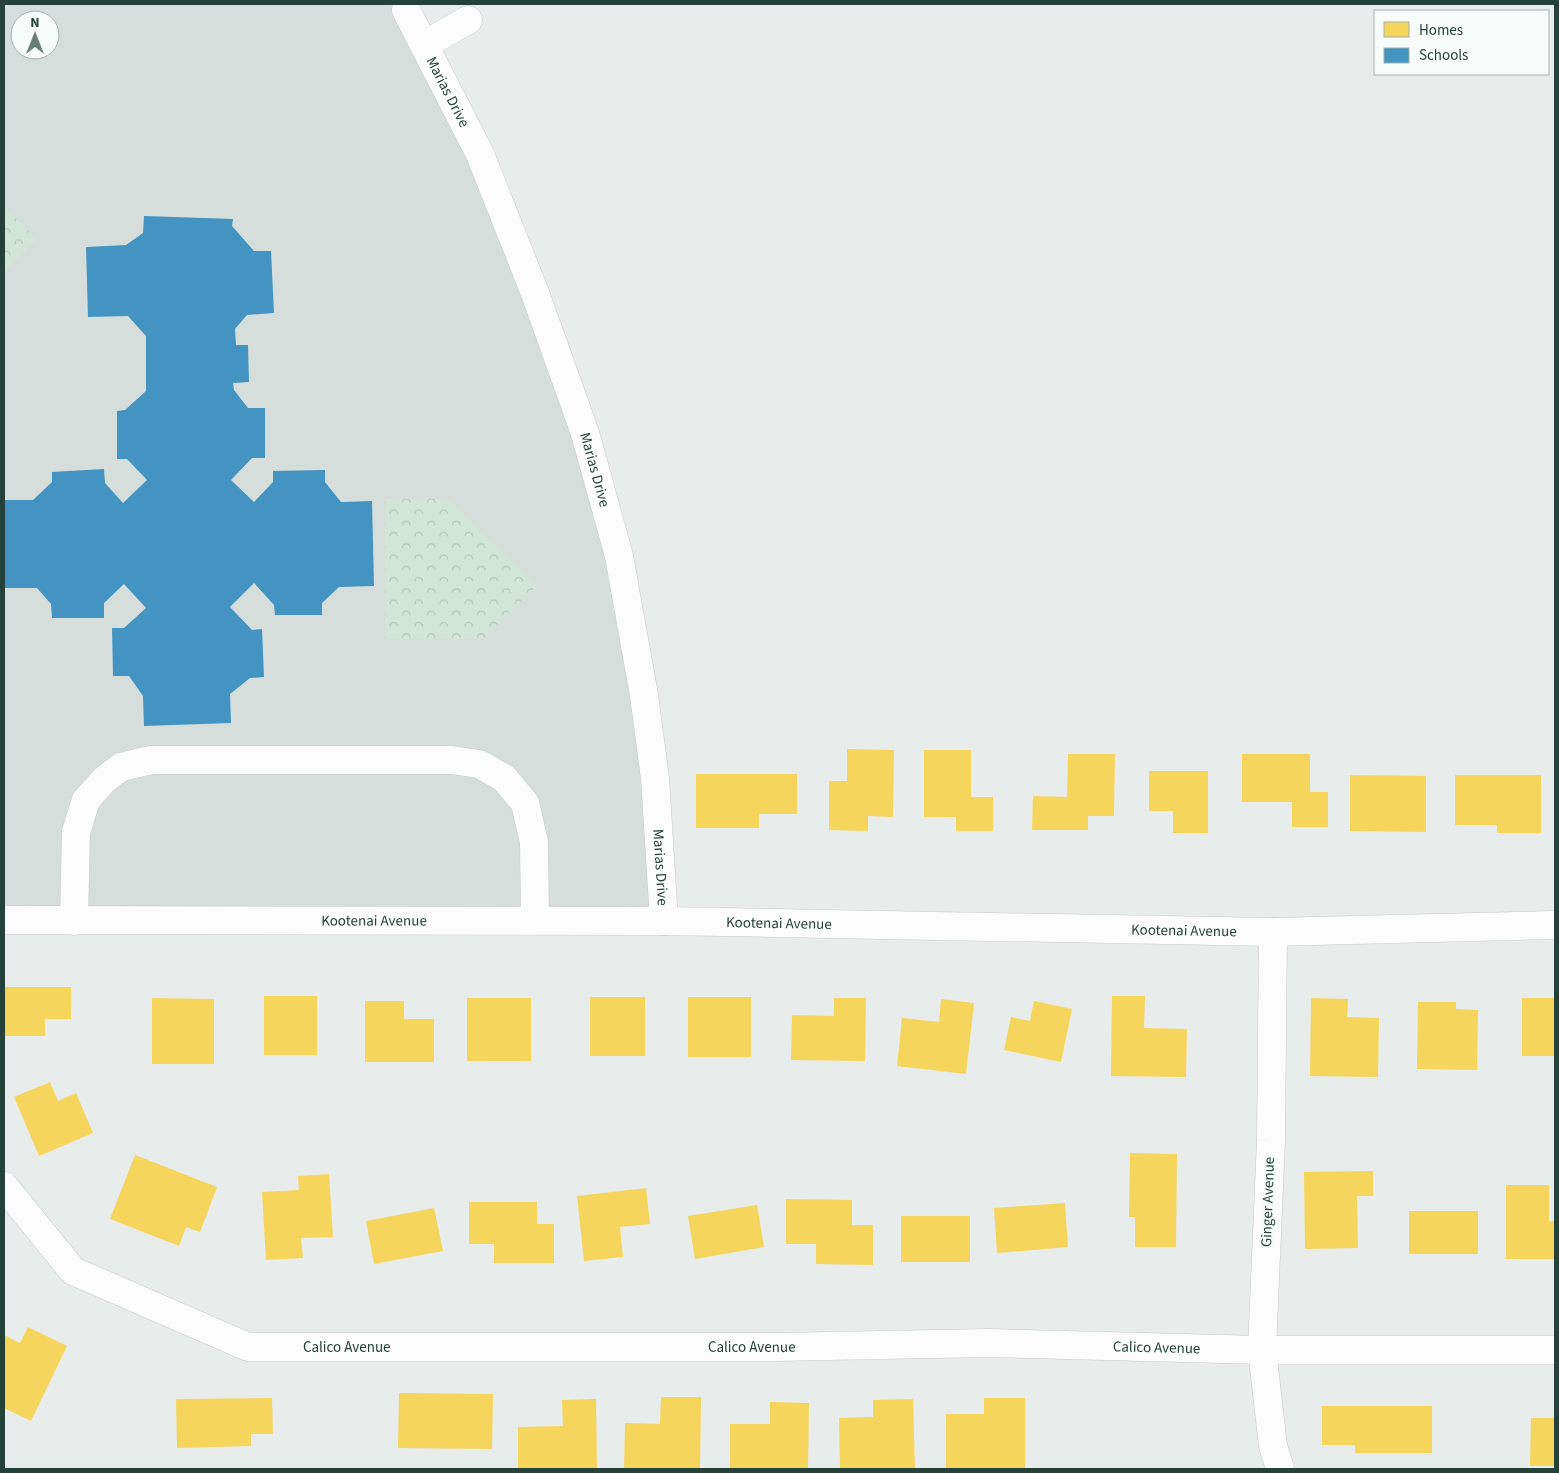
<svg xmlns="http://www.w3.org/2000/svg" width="1559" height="1473" viewBox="0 0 1559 1473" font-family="'Source Sans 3',sans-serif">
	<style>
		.built { fill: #d6dedb; fill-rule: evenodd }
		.park { fill: url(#park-crowns) }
		.homes { fill: #f6d55c }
		.schools { fill: #4393c3 }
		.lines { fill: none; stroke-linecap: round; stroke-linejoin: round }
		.minor-casing { stroke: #c5cac8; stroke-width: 29 }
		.minor { stroke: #fcfcfc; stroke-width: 28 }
		.labels { text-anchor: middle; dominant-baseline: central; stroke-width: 5; stroke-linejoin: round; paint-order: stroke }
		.street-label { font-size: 15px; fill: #24423a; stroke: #f7fbf9 }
	</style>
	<defs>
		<pattern id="park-crowns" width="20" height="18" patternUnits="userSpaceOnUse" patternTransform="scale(1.25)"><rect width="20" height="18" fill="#d1e6d8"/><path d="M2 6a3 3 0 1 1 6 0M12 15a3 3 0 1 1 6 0" fill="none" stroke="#b3c6ba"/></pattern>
	</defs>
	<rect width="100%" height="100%" fill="#e8edeb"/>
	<!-- built -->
	<path class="built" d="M4,4H402L480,154L619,557L664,921L4,920ZM20,20H50V50H20Z"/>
	<!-- park -->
	<path class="park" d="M4,206L37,239L4,273Z
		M385,499H448L537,586L484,638L385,639Z"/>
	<!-- homes -->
	<path class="homes" d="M847,749L894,750L893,817L868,816V831L829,830V781H847Z
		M924,750H971V797H993V831H956V817H924Z
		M1068,754H1115L1114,816H1088V830H1032L1033,796L1067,797Z
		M1242,754H1310V792H1328V827H1292V802H1242Z
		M1149,771H1208V833H1173V811H1149Z
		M696,774H797V814H759V828H696Z
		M1350,775L1426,776V832L1350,831Z
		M1455,775H1541V833H1497V825H1455Z
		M4,987H71V1019H45V1036H4Z
		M264,996H317V1055H264Z
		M1112,996H1145L1144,1028L1187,1029L1186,1077L1111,1076Z
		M590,997H645V1056H590Z
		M688,997H751V1057H688Z
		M152,998L214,999V1064H152Z
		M467,998H531V1061H467Z
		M834,998H866L865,1061L791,1060L792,1015L834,1016Z
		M1311,998L1348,999L1347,1017L1379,1018L1378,1077L1310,1076Z
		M1522,998H1555V1056H1522Z
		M941,999L974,1003L966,1074L897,1066L902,1018L939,1022Z
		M365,1001H404V1019H434V1062H365Z
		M1034,1001L1072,1009L1061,1062L1004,1050L1011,1017L1030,1021Z
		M1418,1002H1456V1009L1478,1010L1477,1070L1417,1069Z
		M50,1082L58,1101L76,1093L93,1133L39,1156L14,1097Z
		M1130,1153L1177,1154L1176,1247H1135V1217H1129Z
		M135,1155L217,1187L200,1232L186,1227L179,1246L110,1219Z
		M1373,1171V1196H1357L1358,1248L1305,1249L1304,1172Z
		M329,1174L333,1237L301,1238L303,1258L266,1260L262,1192L299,1190L298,1176Z
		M1506,1185H1549V1221H1555V1259H1506Z
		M646,1188L650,1224L620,1227L623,1257L584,1261L577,1196Z
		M786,1199L852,1200V1225H873V1265L816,1264V1244H786Z
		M469,1202H537V1224H554V1263H494V1244H469Z
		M1065,1203L1068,1247L997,1253L994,1208Z
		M757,1205L764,1247L695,1259L688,1216Z
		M434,1208L443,1251L374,1264L366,1221Z
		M1409,1211H1478V1254H1409Z
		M901,1216H970V1262H901Z
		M28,1327L67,1346L31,1421L4,1408V1335L20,1343Z
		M399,1393L493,1394L492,1449L398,1448Z
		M661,1397H701L700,1469H624L625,1423L660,1424Z
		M272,1398L273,1434H251V1446L177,1448L176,1399Z
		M984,1398H1025V1468H946V1414H984Z
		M596,1399L597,1469H518V1427L563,1426L562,1400Z
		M913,1399L915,1469H840L839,1418L873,1417V1400Z
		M770,1402L809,1403L808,1469H730V1424H770Z
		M1322,1406H1432V1453H1355V1445H1322Z
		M1531,1418H1555V1466H1530Z"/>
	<!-- schools -->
	<path class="schools" d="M144,216L233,219L232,226L254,251H271L274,313L247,315L235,329L236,345H248L249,382L233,383L234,390L248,408H265V458H252L231,480L254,502L273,482V471L325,470V482L341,502L372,501L374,586L339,587L322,603V615H275L274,605L254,583L230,607L252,630L262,629L264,677L250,678L230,694L231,723L144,726L143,696L129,676H113L112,628H124L146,608L124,584L104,603V618H52L51,604L37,588H4V500H33L52,482V472L104,469L105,483L123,503L147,480L127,459H117V411L125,410L146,391V336L128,316L88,317L86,247L126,245L143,233Z"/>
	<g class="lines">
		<defs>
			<g id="minor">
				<path id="s1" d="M406,10L480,154L535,293L585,433L619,556L644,695L655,778L664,921"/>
				<path d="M424,45L468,20"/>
				<path id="s2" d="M4,920L664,921L1273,932L1555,925"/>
				<path d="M74,921L76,832L86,800L104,780L121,767L151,760H451L479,764L504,778L525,803L534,842L535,920"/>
				<path d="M1273,932L1271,1140L1262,1350L1273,1446L1280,1469"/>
				<path id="s3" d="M4,1186L73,1271L248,1347H775L988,1343L1262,1350H1555"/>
			</g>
		</defs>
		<!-- minor casing -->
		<use href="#minor" class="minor-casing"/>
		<!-- minor -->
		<use href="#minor" class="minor"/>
	</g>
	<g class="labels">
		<!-- street labels -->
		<g class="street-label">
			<text stroke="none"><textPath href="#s1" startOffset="92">Marias Drive</textPath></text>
			<text stroke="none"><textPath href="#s1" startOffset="498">Marias Drive</textPath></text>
			<text stroke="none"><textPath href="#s1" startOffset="902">Marias Drive</textPath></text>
			<text stroke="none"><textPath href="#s2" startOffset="370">Kootenai Avenue</textPath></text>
			<text stroke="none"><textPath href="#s2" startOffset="775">Kootenai Avenue</textPath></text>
			<text stroke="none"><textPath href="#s2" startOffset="1180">Kootenai Avenue</textPath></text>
			<text transform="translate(1268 1202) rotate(-88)">Ginger Avenue</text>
			<text stroke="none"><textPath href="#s3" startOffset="399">Calico Avenue</textPath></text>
			<text stroke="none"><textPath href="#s3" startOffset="804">Calico Avenue</textPath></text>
			<text stroke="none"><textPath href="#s3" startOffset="1209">Calico Avenue</textPath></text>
		</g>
	</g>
	<!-- border -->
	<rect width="1559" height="1473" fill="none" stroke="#24423a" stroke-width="10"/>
	<!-- legend -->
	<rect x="1374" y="10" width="175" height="65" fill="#f7fbf9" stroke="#a3b1ad"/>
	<rect x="1384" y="22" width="25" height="15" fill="#f6d55c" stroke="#a3b1ad"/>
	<text x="1419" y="35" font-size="15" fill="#24423a">Homes</text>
	<rect x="1384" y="48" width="25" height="15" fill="#4393c3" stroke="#a3b1ad"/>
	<text x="1419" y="60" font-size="15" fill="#24423a">Schools</text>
	<!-- north arrow -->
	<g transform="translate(35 35)"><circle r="24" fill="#f7fbf9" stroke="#a3b1ad"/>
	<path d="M0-4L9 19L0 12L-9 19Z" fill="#697e78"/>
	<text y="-8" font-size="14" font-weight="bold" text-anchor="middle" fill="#24423a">N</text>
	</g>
</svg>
